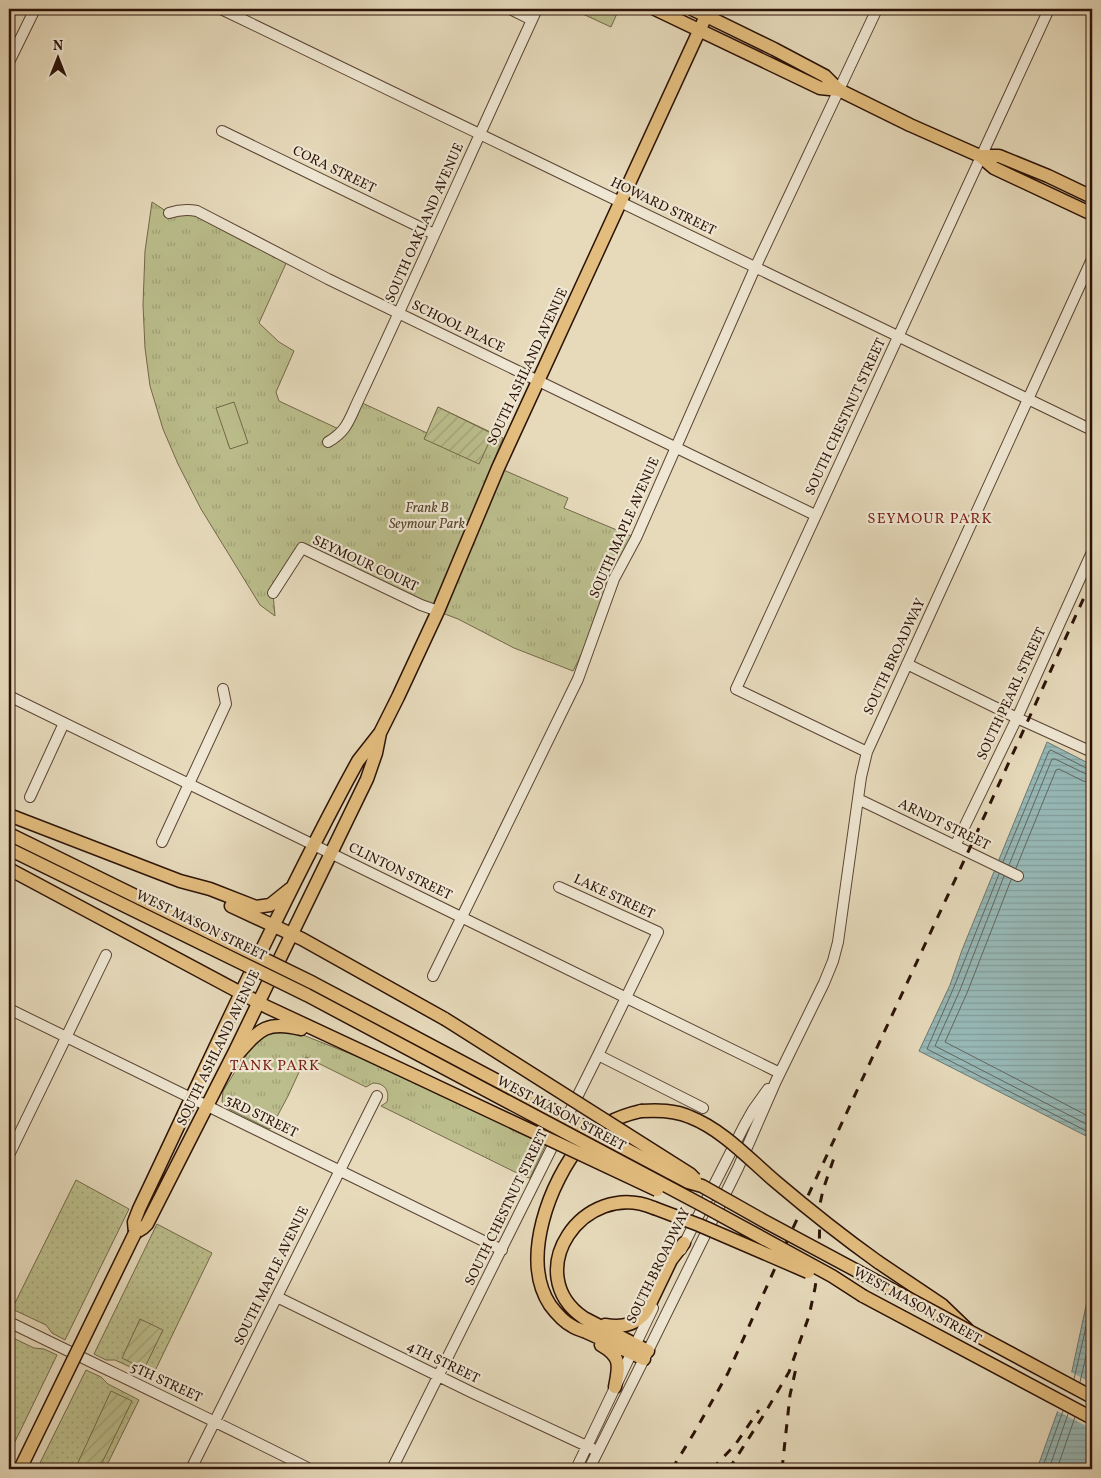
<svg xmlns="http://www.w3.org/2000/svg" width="1101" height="1478" viewBox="0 0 1101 1478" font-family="Vollkorn,serif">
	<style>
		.grass { fill: url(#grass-dots); stroke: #74684a }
		.park { fill: url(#park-tufts); stroke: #74684a }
		.garden { fill: url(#garden-furrows); stroke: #74684a }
		.pitch { fill: #bbbe8c; stroke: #74684a }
		.water { fill: url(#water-rules); stroke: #6c7771 }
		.pier { fill: #e6dabb }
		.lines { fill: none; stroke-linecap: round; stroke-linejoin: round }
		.shore { stroke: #62665f; stroke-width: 1 }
		.minor-casing { stroke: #5a4534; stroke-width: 12 }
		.major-casing { stroke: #2c1307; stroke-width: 15 }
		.minor { stroke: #efe7d3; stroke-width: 10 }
		.major { stroke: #e3bd7e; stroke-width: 12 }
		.rail { stroke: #2c1307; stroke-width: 3; stroke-dasharray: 9 9; stroke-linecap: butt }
		.major-bridge-casing { stroke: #2c1307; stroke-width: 15; stroke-linecap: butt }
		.major-bridge { stroke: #e3bd7e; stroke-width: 12 }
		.labels { text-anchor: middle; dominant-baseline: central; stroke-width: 4.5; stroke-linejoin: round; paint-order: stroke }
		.street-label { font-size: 14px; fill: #2c1307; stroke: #efe7d3 }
		.park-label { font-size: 14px; font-style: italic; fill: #57462f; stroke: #efe7d3 }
		.neighbourhood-label { font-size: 15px; letter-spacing: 1px; fill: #7a1f14; stroke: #efe7d3 }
	</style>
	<defs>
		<pattern id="grass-dots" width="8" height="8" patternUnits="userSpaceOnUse" patternTransform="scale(1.25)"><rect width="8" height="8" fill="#bbbe8c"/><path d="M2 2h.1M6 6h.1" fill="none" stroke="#a1a277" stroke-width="1.8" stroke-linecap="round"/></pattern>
		<pattern id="park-tufts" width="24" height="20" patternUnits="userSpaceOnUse" patternTransform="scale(1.25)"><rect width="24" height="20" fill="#bbbe8c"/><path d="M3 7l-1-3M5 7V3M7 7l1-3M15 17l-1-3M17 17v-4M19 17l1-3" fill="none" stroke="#a1a277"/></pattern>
		<pattern id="garden-furrows" width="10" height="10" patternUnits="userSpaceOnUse" patternTransform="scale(1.25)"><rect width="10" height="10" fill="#bbbe8c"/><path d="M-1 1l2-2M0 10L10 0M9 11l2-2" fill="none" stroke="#a1a277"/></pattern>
		<pattern id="water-rules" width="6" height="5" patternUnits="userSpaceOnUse" patternTransform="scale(1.25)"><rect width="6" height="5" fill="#97b9b7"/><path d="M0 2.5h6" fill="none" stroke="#829e9c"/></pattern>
	</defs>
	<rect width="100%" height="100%" fill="#e6dabb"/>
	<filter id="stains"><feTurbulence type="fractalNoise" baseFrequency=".004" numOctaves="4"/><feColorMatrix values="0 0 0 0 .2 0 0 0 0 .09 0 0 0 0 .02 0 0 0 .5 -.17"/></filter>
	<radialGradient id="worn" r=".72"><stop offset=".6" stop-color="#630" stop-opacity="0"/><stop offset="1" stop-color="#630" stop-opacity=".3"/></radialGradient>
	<!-- grass -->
	<path class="grass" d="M76,1180L129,1209L65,1340L52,1333L46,1325L12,1309Z
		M157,1224L212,1253L152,1377L115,1360H106L94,1354Z
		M9,1336L34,1348L44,1349L57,1355L9,1454Z
		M86,1370L101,1377L108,1384L139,1400L105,1469H37Z"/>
	<!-- park -->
	<path class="park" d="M572,9H619L611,27Z
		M152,202L169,213L189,209L288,259L259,323L279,342L294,351L276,392L279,401L343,431L358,401L427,433L438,407L503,438L492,465L568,498L564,508L636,538L597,624L573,671L514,648L458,619L429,608L302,548L273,593L275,616L260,605L201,509L178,464L163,429L150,386L145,348L143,305L145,251Z
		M275,1031L291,1032L303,1035L371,1062L419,1085L546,1144L530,1178L525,1177L381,1106L387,1102C390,1091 385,1083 373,1083L366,1087L306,1057L288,1096L271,1128L269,1129L229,1109L222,1102L223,1091L247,1052L260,1038Z"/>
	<!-- garden -->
	<path class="garden" d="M438,407L493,434L479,464L424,439Z
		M140,1319L163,1330L144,1369L122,1358Z
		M111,1391L132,1401L99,1469H75Z"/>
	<!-- pitch -->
	<path class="pitch" d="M234,402L248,443L230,449L216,408Z"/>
	<!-- water -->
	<path class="water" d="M1047,742L1092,765V1139L919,1051L950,985L962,950Z
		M1092,1278V1469H1037L1072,1371Z"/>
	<!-- pier -->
	<path class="pier" d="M1069,1371L1092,1383V1429L1055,1410Z"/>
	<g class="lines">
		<!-- shore -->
		<path class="shore" d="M1003,862L1049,751L1051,750L1088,769H1092
			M1009,865L1052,759H1055L1086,774L1092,775
			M1016,868L1056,770L1059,769L1083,781L1092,783
			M999,874L954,987L927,1049L1092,1134
			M1004,876L960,990L935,1046L1092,1127
			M1011,880L967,993L945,1042L1092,1118
			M1074,1379L1092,1301
			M1080,1382L1092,1330
			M1042,1469L1063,1411
			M1049,1469L1068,1414
			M1057,1469L1075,1417"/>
		<defs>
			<path id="minor" d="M221,9L1092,430
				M510,9L532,20
				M9,62L35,9
				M222,131L434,234
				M169,213C178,210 187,209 197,211L328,279L815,515
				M328,442C347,431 349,420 358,401C419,271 477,139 537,9
				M273,593L302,548L421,605L438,611
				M907,664L1017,718L1092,752
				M9,696L780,1073
				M867,752L736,689L1049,9
				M30,797L64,723
				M858,799L1018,876
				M162,842L226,704L223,689
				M955,846L1017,718L1092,552
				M433,976L578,679L614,579L636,538L755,268L877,9
				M9,1009L502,1250
				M598,1055L703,1108
				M9,1155L106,955
				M681,1250L744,1126L753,1110L768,1089
				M277,1297L471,1392L593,1449
				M9,1322C109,1371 211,1419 310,1469
				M191,1469L377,1096
				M392,1469L598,1055L658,932L559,887
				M576,1469L653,1308
				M589,1469L644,1359L738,1168L776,1081L824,983L833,961L838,942L861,777L867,752L1092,259"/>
			<path id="major" d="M655,9L820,88L839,90
				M692,9L774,49L825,76L839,90L910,125L980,156L994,168L1092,214
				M980,156H999L1048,176L1092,197
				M380,733L376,753L367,779L235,1051L147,1224L143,1228L135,1233L134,1222L139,1209C207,1066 272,922 346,783L358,761L380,733L398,697L438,611L498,468L706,16
				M9,815L180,881L210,889L256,907L270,905L290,889
				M9,834L209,932
				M9,849L203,944
				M9,869L267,1007L417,1077
				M231,906L302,939L445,1019
				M237,1055C259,1030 266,1020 301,1029
				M641,1111C619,1116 598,1125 582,1143C550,1181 520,1259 550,1305C556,1313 564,1322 572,1326C576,1329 582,1330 586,1332C606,1341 625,1350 644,1359
				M878,1262L942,1305L969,1331L1092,1397
				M863,1296L1092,1418
				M605,1325C623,1328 637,1325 647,1310L671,1260L684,1243
				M601,1345C622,1357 619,1366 615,1387
				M648,1351L584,1318C519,1274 583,1178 654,1208"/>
		</defs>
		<!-- minor casing -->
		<use href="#minor" class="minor-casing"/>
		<!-- major casing -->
		<use href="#major" class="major-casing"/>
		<!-- minor -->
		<use href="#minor" class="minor"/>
		<!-- major -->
		<use href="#major" class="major"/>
		<!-- rail -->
		<path class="rail" d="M672,1469L694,1433L728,1373L793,1228L968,852L1092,580
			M712,1469L735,1445L759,1410
			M729,1469L765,1413L789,1372L809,1316L815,1288L819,1261L820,1204L823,1190L836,1152
			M782,1469L790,1395L796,1368"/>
		<defs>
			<path id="major-bridge" d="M209,932L313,983L688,1182L702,1186L764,1221L969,1331
				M203,944L307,995L702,1205L832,1276L863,1296
				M445,1019L690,1174L695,1179
				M417,1077L657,1190
				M641,1111C658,1110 675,1110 690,1117C723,1130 749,1159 776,1182C809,1210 843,1237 878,1262
				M654,1208L699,1225L808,1272
				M20,1469L135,1233"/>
		</defs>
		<!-- major-bridge casing -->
		<use href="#major-bridge" class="major-bridge-casing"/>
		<!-- major-bridge -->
		<use href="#major-bridge" class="major-bridge"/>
	</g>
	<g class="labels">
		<!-- street labels -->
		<g class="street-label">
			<text transform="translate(334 170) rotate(26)">CORA STREET</text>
			<text transform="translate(663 207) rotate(26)">HOWARD STREET</text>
			<text transform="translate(425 223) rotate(-66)">SOUTH OAKLAND AVENUE</text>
			<text transform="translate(458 327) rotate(26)">SCHOOL PLACE</text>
			<text transform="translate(528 367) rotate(-65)">SOUTH ASHLAND AVENUE</text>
			<text transform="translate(846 417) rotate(-65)">SOUTH CHESTNUT STREET</text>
			<text transform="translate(625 528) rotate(-66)">SOUTH MAPLE AVENUE</text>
			<text transform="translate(365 564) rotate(25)">SEYMOUR COURT</text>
			<text transform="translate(895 657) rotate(-65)">SOUTH BROADWAY</text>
			<text transform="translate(1012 694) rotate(-65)">SOUTH PEARL STREET</text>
			<text transform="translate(944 825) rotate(26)">ARNDT STREET</text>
			<text transform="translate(400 872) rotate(26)">CLINTON STREET</text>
			<text transform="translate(614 897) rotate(25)">LAKE STREET</text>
			<text transform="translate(201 926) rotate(26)">WEST MASON STREET</text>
			<text transform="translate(219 1048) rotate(-64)">SOUTH ASHLAND AVENUE</text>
			<text transform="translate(561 1114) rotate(28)">WEST MASON STREET</text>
			<text transform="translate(261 1117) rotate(26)">3RD STREET</text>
			<text transform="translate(507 1208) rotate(-64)">SOUTH CHESTNUT STREET</text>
			<text transform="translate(659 1266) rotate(-64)">SOUTH BROADWAY</text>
			<text transform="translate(272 1276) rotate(-64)">SOUTH MAPLE AVENUE</text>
			<text transform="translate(917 1306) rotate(29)">WEST MASON STREET</text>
			<text transform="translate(443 1363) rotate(26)">4TH STREET</text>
			<text transform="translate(166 1383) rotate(25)">5TH STREET</text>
		</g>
		<!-- park labels -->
		<g class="park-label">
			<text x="427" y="508">Frank B<tspan x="427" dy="16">Seymour Park</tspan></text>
		</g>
		<!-- neighbourhood labels -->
		<g class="neighbourhood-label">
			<text x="930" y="519">SEYMOUR PARK</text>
			<text x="275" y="1066">TANK PARK</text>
		</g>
	</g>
	<!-- margin -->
	<rect width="1101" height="1478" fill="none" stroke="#e6dabb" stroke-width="30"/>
	<rect x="10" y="10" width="1081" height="1458" fill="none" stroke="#2c1307" stroke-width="2.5"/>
	<rect x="15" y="15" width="1071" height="1448" fill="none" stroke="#2c1307"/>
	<!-- north arrow -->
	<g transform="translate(58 58)" stroke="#efe7d3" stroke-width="4" paint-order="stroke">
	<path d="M0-4L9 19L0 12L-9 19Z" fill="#2c1307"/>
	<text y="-8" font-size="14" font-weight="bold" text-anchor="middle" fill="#2c1307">N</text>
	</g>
	<rect width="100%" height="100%" filter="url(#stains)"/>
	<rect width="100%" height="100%" fill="url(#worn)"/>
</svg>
